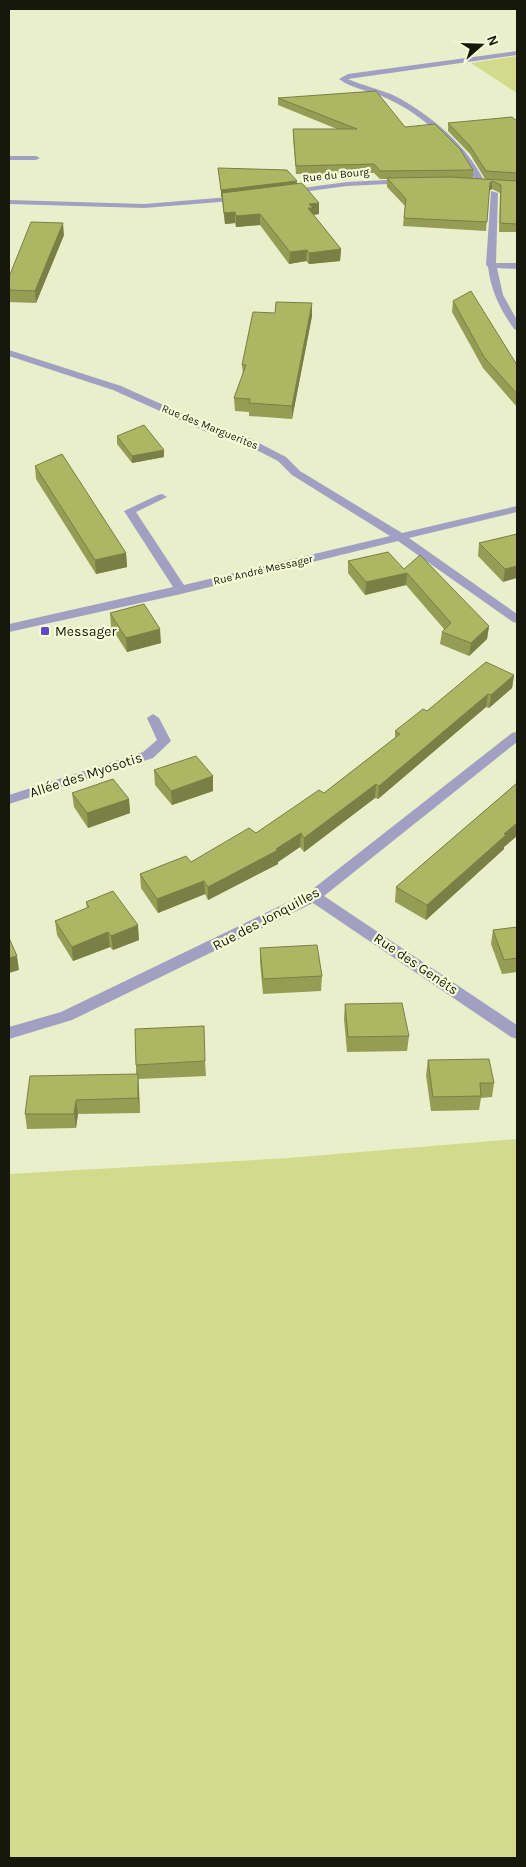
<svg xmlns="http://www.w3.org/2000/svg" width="526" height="1867" viewBox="0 0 526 1867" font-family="Karla,sans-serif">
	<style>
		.green { fill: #d1db8b }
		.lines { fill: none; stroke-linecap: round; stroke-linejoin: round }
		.minor { fill: #a1a0c2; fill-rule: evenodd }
		.wall { fill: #959d54 }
		.shaded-wall { fill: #797f45 }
		.building { fill: #adb662; stroke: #797f45 }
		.poi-dot { fill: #6049c2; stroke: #f6fcd8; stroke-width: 2 }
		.labels { text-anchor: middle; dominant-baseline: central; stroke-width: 4.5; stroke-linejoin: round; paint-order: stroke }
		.far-street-label { font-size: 11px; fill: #17180c; stroke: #f6fcd8 }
		.poi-label { font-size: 14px; fill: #17180c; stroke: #f6fcd8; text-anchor: start }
		.street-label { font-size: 14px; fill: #17180c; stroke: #f6fcd8 }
	</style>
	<rect width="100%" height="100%" fill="#e9eecb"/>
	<!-- green -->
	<path class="green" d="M517,56V93L471,63Z
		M517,1139V1858H9V1174L289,1158Z"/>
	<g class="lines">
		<!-- minor -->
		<path class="minor" d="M517,51V55L348,79C364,86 380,89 395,96C430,114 469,147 485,183L481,185H478C458,149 425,115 386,98C372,91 352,89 339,79L348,74Z
			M9,156H36L40,158L36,160H9Z
			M406,179L410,181L409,183L347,186L287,194L283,192L287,190L347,182Z
			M491,191L498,193L496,263H517V269L497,268L503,295L517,320V330L514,329C500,309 491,291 488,267L486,265Z
			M242,196H245V200L144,208L9,204V200L144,204Z
			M9,350L121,386L217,429L247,437L286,457L300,471L402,533L517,506V512L409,538L517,614V623L513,622L398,541L181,594L9,632V624L173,587L124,511L158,495L162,494L167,497L136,512L184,585L390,536L292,475L278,461L239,441L209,433L113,390L9,356Z
			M153,714L159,718L171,741L153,758L9,804V795L143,752L157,740L147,718Z
			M517,732V742L324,896L517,1025V1039L511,1037L313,903L72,1020L9,1039V1027L61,1012L309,892L512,733Z"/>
	</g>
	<!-- wall -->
	<path class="wall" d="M278,98L405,127L473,170V178L485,179L470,154L448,131V123L517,121V232H499L500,193L492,189L489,191L486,231L403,226L405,206L387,187V179H380L374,173L296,174L293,137V129H337L278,105Z
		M218,168L297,181L296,184L319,214L313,215L341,249L340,261L309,264L306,261L289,264L260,225L236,227L235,223L225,224Z
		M64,235L36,303L9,302V277Z
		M453,301L517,365V407L483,368L452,312Z
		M312,316L292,419L249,416V412L235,411L234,398L243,375L242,365Z
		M117,436L164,457L132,463L117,444Z
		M35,466L126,553L127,567L96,574L36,479Z
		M517,534L503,582L478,556L479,543Z
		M348,561L404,569L489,626L487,639L469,656L440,644L442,632L444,629L406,585L365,595L348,573Z
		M110,613L161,643L127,652L111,627Z
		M514,675L512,688L489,708L486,707L378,799L375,798L304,852L300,847L278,862V864L208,900L205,894L158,913L141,888L140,874L191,862L256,833L324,793L395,738V731L427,711Z
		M154,770L213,776V791L172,805L155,785Z
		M517,783V836L504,847V849L426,920L395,902L396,887Z
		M72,793L129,799L130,813L88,828L74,807Z
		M86,902L139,940L113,950L110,947L73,961L57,935L55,921L87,908Z
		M517,927V972L502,974L491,944L493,930Z
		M260,948L322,976L321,991L263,994L260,962Z
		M345,1004L409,1036L407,1051L347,1052L344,1019Z
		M428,1060L494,1083L492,1097L481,1098L479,1110L431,1111L426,1075Z
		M205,1061L206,1076L138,1079L140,1113L78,1114L76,1128L27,1129L25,1114L136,1074V1065Z"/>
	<!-- shaded-wall -->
	<path class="shaded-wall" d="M297,181L296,187L221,197V190Z
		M492,181V189L489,191L490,183Z
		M319,203V214L312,215L308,208L309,204Z
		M235,212V223L225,224L224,213Z
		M260,214V225L236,227V216Z
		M63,223L64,235L36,303L35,291Z
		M341,249L340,261L309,264V253Z
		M307,250L306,261L289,264L290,252Z
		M312,303V316L292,419V406Z
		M164,450V457L132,463V456Z
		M126,553L127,567L96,574L95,560Z
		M517,566V578L503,582L505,569Z
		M407,573L406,585L365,595L366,582Z
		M489,626L487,639L469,656L471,643Z
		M160,629L161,643L127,652L126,638Z
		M514,675L512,688L489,708L491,695Z
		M488,694L486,707L378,799L379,786Z
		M213,776V791L172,805L171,791Z
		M376,784L375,798L304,852V838Z
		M129,799L130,813L88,828L87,813Z
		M517,823V836L504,847V849L426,920L427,905L504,834Z
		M301,833L300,847L278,862V864L208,900V887L276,849Z
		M204,881L205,894L158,913L157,899Z
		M138,925L139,940L113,950L111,936Z
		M108,932L110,947L73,961L72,947Z
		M17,956L19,970L9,973V958Z
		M138,1074L139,1089L140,1113L138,1098Z
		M76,1100L78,1114L76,1128L74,1114Z"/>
	<!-- building -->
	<path class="building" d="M376,91L405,127L435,124L460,149L473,170L380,171L374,164L296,166L293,129H357L278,98Z
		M512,117L517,121V173L486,171L470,146L448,123Z
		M218,168L287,170L297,181L221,190Z
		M449,177L517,181V224L500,223L501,185L492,181L490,183L487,222L404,218L406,199L387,178Z
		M302,183L319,203L309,204L313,208H308L341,249L309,253L307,250L290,252L260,214L236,216L235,212L224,213L222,193Z
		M31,222L63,223L35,291L9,290V277Z
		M471,291L517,365V394L484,357L453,301Z
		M276,302L312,303L292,406L249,403L250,399L234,398L246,365H242L253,312L275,313Z
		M144,425L164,450L132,456L117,436Z
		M62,454L126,553L95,560L35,466Z
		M517,534V566L505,569L479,543Z
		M388,552L404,569L420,555L489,626L471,643L442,632L451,623L407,573L366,582L348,561Z
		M144,604L160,629L126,638L110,613Z
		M486,662L514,675L491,695L488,694L379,786L376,784L304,838L301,833L276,849L278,850L208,887L204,881L157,899L140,874L186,856L191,862L249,828L256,833L319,790L324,793L400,734L395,731L423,709L427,711Z
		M196,756L213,776L171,791L154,770Z
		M113,779L129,799L87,813L72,793Z
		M517,783V823L504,834L506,835L427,905L396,887Z
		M113,891L138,925L111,936L108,932L72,947L55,921L89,907L86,902Z
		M517,927V958L504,960L493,930Z
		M9,938L17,956L9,958Z
		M317,945L322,976L263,979L260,948Z
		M402,1003L409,1036L348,1037L345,1004Z
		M204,1026L205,1061L136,1065L135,1029Z
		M489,1059L494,1083H480L481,1096L433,1097L428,1060Z
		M138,1074V1098L76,1100L74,1114H25L30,1076Z"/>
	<!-- markers -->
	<rect class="poi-dot" x="40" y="626" width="10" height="10" rx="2.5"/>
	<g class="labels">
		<!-- far-street labels -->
		<g class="far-street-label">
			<text transform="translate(336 175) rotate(-6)">Rue du Bourg</text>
			<text transform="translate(210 427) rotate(22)">Rue des Marguerites</text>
			<text transform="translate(263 570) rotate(-13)">Rue André Messager</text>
		</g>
		<!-- poi labels -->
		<g class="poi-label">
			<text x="55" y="631">Messager</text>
		</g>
		<!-- street labels -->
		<g class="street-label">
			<text transform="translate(86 775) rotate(-18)">Allée des Myosotis</text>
			<text transform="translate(266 919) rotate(-28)">Rue des Jonquilles</text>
			<text transform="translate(416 964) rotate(34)">Rue des Genêts</text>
		</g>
	</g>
	<!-- border -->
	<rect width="526" height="1867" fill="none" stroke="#17180c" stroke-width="20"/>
	<!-- north arrow -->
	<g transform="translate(481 45) rotate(70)" stroke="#f6fcd8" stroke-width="4" paint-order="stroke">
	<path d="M0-4L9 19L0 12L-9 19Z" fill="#17180c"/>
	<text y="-8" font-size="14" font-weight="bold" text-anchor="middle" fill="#17180c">N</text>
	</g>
</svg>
